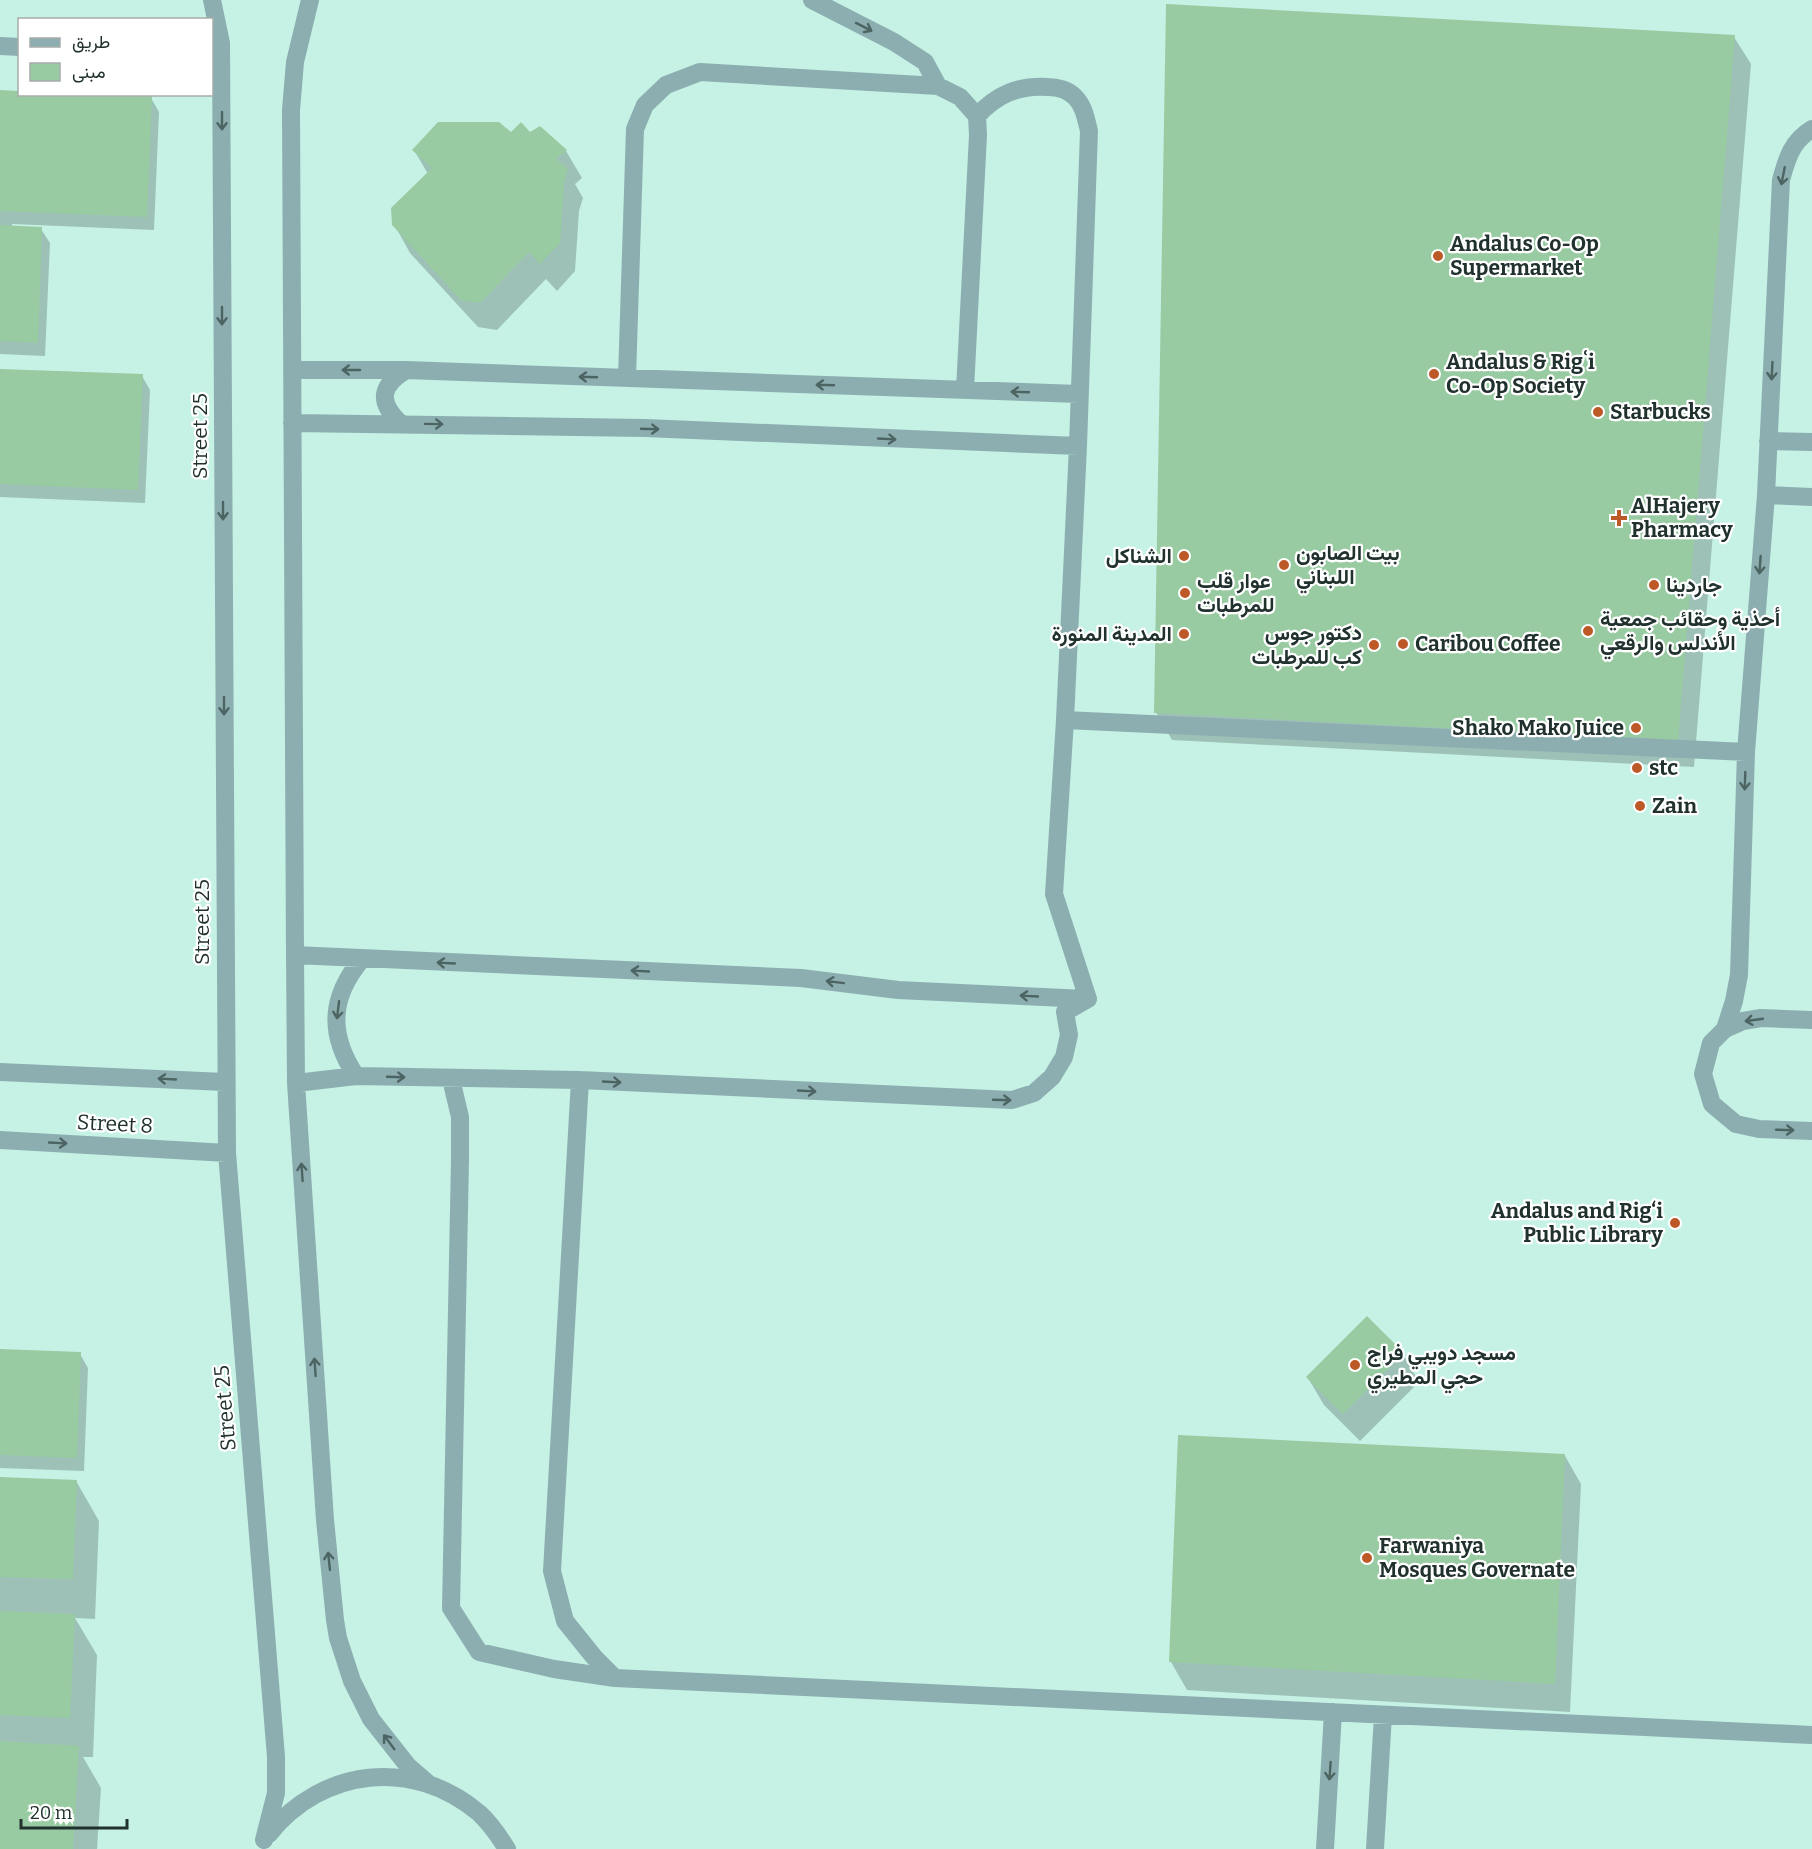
<svg xmlns="http://www.w3.org/2000/svg" width="1812" height="1849" viewBox="0 0 1812 1849" font-family="Bitter,Vazirmatn,serif">
	<style>
		.shadow { fill: #0003 }
		.building { fill: #98cba1 }
		.lines { fill: none; stroke-linecap: round; stroke-linejoin: round }
		.minor { stroke: #8daeb0; stroke-width: 18 }
		.oneway { stroke: #4c6462 }
		.poi-dot { fill: #bd5827; stroke: #fff; stroke-width: 2 }
		.labels { text-anchor: middle; dominant-baseline: central; stroke-width: 4.5; stroke-linejoin: round; paint-order: stroke }
		.poi-label { font-size: 21px; font-weight: bold; fill: #21322e; stroke: #fff; text-anchor: start }
		.street-label { font-size: 21px; fill: #21322e; stroke: #fff }
	</style>
	<rect width="100%" height="100%" fill="#c5f2e5"/>
	<!-- shadow -->
	<path class="shadow" d="M1734,37L1751,64L1694,767L1172,740L1156,712Z
		M0,92L20,94L151,98L159,112L154,230L12,224V227L41,229L50,243L45,356L0,354Z
		M511,134H530L566,151L582,178L575,184L583,198L579,211L575,271L557,291L546,279L497,330L478,327L410,253L394,224L428,174L414,150Z
		M0,370L142,376L150,390L145,503L0,497Z
		M1367,1318L1403,1354L1419,1382L1360,1441L1324,1405L1308,1378Z
		M0,1351L80,1354L88,1368L84,1471L0,1468Z
		M1565,1456L1581,1484L1570,1712L1187,1690L1171,1662Z
		M0,1478L76,1481L99,1521L95,1619L75,1618L97,1655L93,1757H83L101,1788L97,1849H0Z"/>
	<!-- building -->
	<path class="building" d="M1166,4L1735,35L1678,740L1154,713Z
		M0,90L20,91V94L152,96L147,217L0,211Z
		M438,122H499L511,132L521,122L530,132L540,126L567,150L556,159L568,169L564,182L560,243L540,264L529,252L480,303L461,300L392,225L391,208L432,168L412,150Z
		M0,225L42,227L38,343L0,341Z
		M0,369L143,374L138,490L0,484Z
		M1367,1316L1404,1353L1343,1414L1306,1377Z
		M0,1349L81,1352L77,1458L0,1455Z
		M1178,1435L1565,1454L1555,1684L1169,1662Z
		M0,1477L77,1480L73,1579L0,1577Z
		M0,1611L75,1614L70,1718L0,1715Z
		M0,1741L79,1746L73,1849H0Z"/>
	<g class="lines">
		<!-- minor -->
		<path class="minor" d="M212,0L221,43L227,1153L276,1757V1793L264,1840
			M310,0L295,62L291,110L295,955L296,1083L325,1520L335,1620L338,1638L352,1681L371,1719L408,1766L430,1785
			M812,0L894,42L925,62L938,86
			M0,46L20,47
			M977,116C997,94 1019,85 1048,87C1057,87 1068,90 1075,97C1084,106 1086,119 1089,131L1078,446L1065,720L1054,894L1088,999
			M292,370H406L1079,394
			M627,378L635,129L645,105L666,85L700,72L938,86L960,97L977,116L978,135L965,390
			M292,423L645,428L1078,446
			M400,423C378,402 380,386 406,370
			M1768,441L1812,442
			M1766,495L1812,497
			M1065,720L1746,752
			M295,955L801,978L898,990L1086,999
			M1812,1020L1761,1018L1743,1021L1725,1029L1711,1043L1703,1074L1712,1104L1736,1124L1759,1129L1812,1131
			M1725,1029L1734,1001L1739,975L1746,752L1766,495L1781,180C1787,158 1792,141 1812,129
			M0,1072L225,1082
			M356,1076C328,1034 330,997 362,959
			M451,1079L460,1117V1160L451,1608L479,1652L554,1669L615,1678
			M580,1080L552,1571L565,1621L594,1657L615,1678L1812,1735
			M296,1083L356,1076L580,1080L1012,1100L1034,1093L1052,1077L1064,1057L1069,1035L1065,1012L1088,999
			M0,1140L227,1153
			M269,1834C322,1768 413,1757 479,1813C490,1823 499,1836 507,1849
			M1325,1849L1333,1712
			M1375,1849L1383,1715"/>
	</g>
	<!-- one-way arrows -->
	<defs><path id="oneway-shaft" d="M-6 0H5M1.5-3L5.5 0L1.5 3" fill="none" stroke-width="1.6" stroke-linecap="round" stroke-linejoin="round" transform="scale(1.5)"/></defs>
	<g class="oneway">
		<use href="#oneway-shaft" transform="translate(864 27) rotate(27)"/>
		<use href="#oneway-shaft" transform="translate(222 121) rotate(90)"/>
		<use href="#oneway-shaft" transform="translate(1783 176) rotate(101)"/>
		<use href="#oneway-shaft" transform="translate(222 316) rotate(90)"/>
		<use href="#oneway-shaft" transform="translate(351 370) rotate(-180)"/>
		<use href="#oneway-shaft" transform="translate(1772 371) rotate(93)"/>
		<use href="#oneway-shaft" transform="translate(588 377) rotate(-178)"/>
		<use href="#oneway-shaft" transform="translate(825 385) rotate(-178)"/>
		<use href="#oneway-shaft" transform="translate(1020 392) rotate(-178)"/>
		<use href="#oneway-shaft" transform="translate(434 424) rotate(1)"/>
		<use href="#oneway-shaft" transform="translate(650 429) rotate(2)"/>
		<use href="#oneway-shaft" transform="translate(887 439) rotate(3)"/>
		<use href="#oneway-shaft" transform="translate(223 511) rotate(90)"/>
		<use href="#oneway-shaft" transform="translate(1760 565) rotate(94)"/>
		<use href="#oneway-shaft" transform="translate(224 706) rotate(90)"/>
		<use href="#oneway-shaft" transform="translate(1745 781) rotate(92)"/>
		<use href="#oneway-shaft" transform="translate(446 963) rotate(-177)"/>
		<use href="#oneway-shaft" transform="translate(640 971) rotate(-177)"/>
		<use href="#oneway-shaft" transform="translate(835 982) rotate(-173)"/>
		<use href="#oneway-shaft" transform="translate(1029 996) rotate(-177)"/>
		<use href="#oneway-shaft" transform="translate(338 1010) rotate(97)"/>
		<use href="#oneway-shaft" transform="translate(1754 1020) rotate(172)"/>
		<use href="#oneway-shaft" transform="translate(396 1077) rotate(2)"/>
		<use href="#oneway-shaft" transform="translate(167 1079) rotate(-177)"/>
		<use href="#oneway-shaft" transform="translate(612 1082) rotate(3)"/>
		<use href="#oneway-shaft" transform="translate(807 1091) rotate(3)"/>
		<use href="#oneway-shaft" transform="translate(1002 1100) rotate(2)"/>
		<use href="#oneway-shaft" transform="translate(1785 1130) rotate(2)"/>
		<use href="#oneway-shaft" transform="translate(58 1143) rotate(3)"/>
		<use href="#oneway-shaft" transform="translate(302 1172) rotate(-94)"/>
		<use href="#oneway-shaft" transform="translate(315 1367) rotate(-94)"/>
		<use href="#oneway-shaft" transform="translate(329 1561) rotate(-96)"/>
		<use href="#oneway-shaft" transform="translate(389 1742) rotate(-127)"/>
		<use href="#oneway-shaft" transform="translate(1330 1771) rotate(94)"/>
	</g>
	<!-- markers -->
	<g class="poi-dot">
		<circle cx="1438" cy="256" r="6"/>
		<circle cx="1434" cy="374" r="6"/>
		<circle cx="1598" cy="412" r="6"/>
		<path d="M1616 509h6v6h6v6h-6v6h-6v-6h-6v-6h6z"/>
		<circle cx="1184" cy="556" r="6"/>
		<circle cx="1284" cy="565" r="6"/>
		<circle cx="1654" cy="585" r="6"/>
		<circle cx="1185" cy="593" r="6"/>
		<circle cx="1588" cy="631" r="6"/>
		<circle cx="1184" cy="634" r="6"/>
		<circle cx="1403" cy="644" r="6"/>
		<circle cx="1374" cy="645" r="6"/>
		<circle cx="1636" cy="728" r="6"/>
		<circle cx="1637" cy="768" r="6"/>
		<circle cx="1640" cy="806" r="6"/>
		<circle cx="1675" cy="1223" r="6"/>
		<circle cx="1355" cy="1365" r="6"/>
		<circle cx="1367" cy="1558" r="6"/>
	</g>
	<g class="labels">
		<!-- poi labels -->
		<g class="poi-label">
			<text x="1450" y="244">Andalus Co-Op<tspan x="1450" dy="24">Supermarket</tspan></text>
			<text x="1446" y="362">Andalus &amp; Rigʿi<tspan x="1446" dy="24">Co-Op Society</tspan></text>
			<text x="1610" y="412">Starbucks</text>
			<text x="1631" y="506">AlHajery<tspan x="1631" dy="24">Pharmacy</tspan></text>
			<text x="1296" y="553">بيت الصابون<tspan x="1296" dy="24">اللبناني</tspan></text>
			<text x="1172" y="556" text-anchor="end">الشناكل</text>
			<text x="1197" y="581">عوار قلب<tspan x="1197" dy="24">للمرطبات</tspan></text>
			<text x="1666" y="585">جاردينا</text>
			<text x="1600" y="619">أحذية وحقائب جمعية<tspan x="1600" dy="24">الأندلس والرقعي</tspan></text>
			<text x="1362" y="633" text-anchor="end">دكتور جوس<tspan x="1362" dy="24">كب للمرطبات</tspan></text>
			<text x="1172" y="634" text-anchor="end">المدينة المنورة</text>
			<text x="1415" y="644">Caribou Coffee</text>
			<text x="1624" y="728" text-anchor="end">Shako Mako Juice</text>
			<text x="1649" y="768">stc</text>
			<text x="1652" y="806">Zain</text>
			<text x="1663" y="1211" text-anchor="end">Andalus and Rig‘i<tspan x="1663" dy="24">Public Library</tspan></text>
			<text x="1367" y="1353">مسجد دويبي فراج<tspan x="1367" dy="24">حجي المطيري</tspan></text>
			<text x="1379" y="1546">Farwaniya<tspan x="1379" dy="24">Mosques Governate</tspan></text>
		</g>
		<!-- street labels -->
		<g class="street-label">
			<text transform="translate(200 436) rotate(-90)">Street 25</text>
			<text transform="translate(202 922) rotate(-90)">Street 25</text>
			<text transform="translate(115 1124) rotate(3)">Street 8</text>
			<text transform="translate(225 1408) rotate(-95)">Street 25</text>
		</g>
	</g>
	<!-- legend -->
	<rect x="18" y="18" width="195" height="78" fill="#ffffff" stroke="#a6adab" stroke-width="1.5"/>
	<rect x="30" y="38" width="30" height="9" fill="#8daeb0" stroke="#a6adab" stroke-width="1.5"/>
	<text x="72" y="48" font-size="18" fill="#21322e">طريق</text>
	<rect x="30" y="63" width="30" height="18" fill="#98cba1" stroke="#a6adab" stroke-width="1.5"/>
	<text x="72" y="78" font-size="18" fill="#21322e">مبنى</text>
	<!-- scale -->
	<path d="M21 1819v9h106v-9" fill="none" stroke="#21322e" stroke-width="3"/>
	<text x="30" y="1819" font-size="18" fill="#21322e" stroke="#ffffff" stroke-width="4.5" paint-order="stroke">20 m</text>
</svg>
